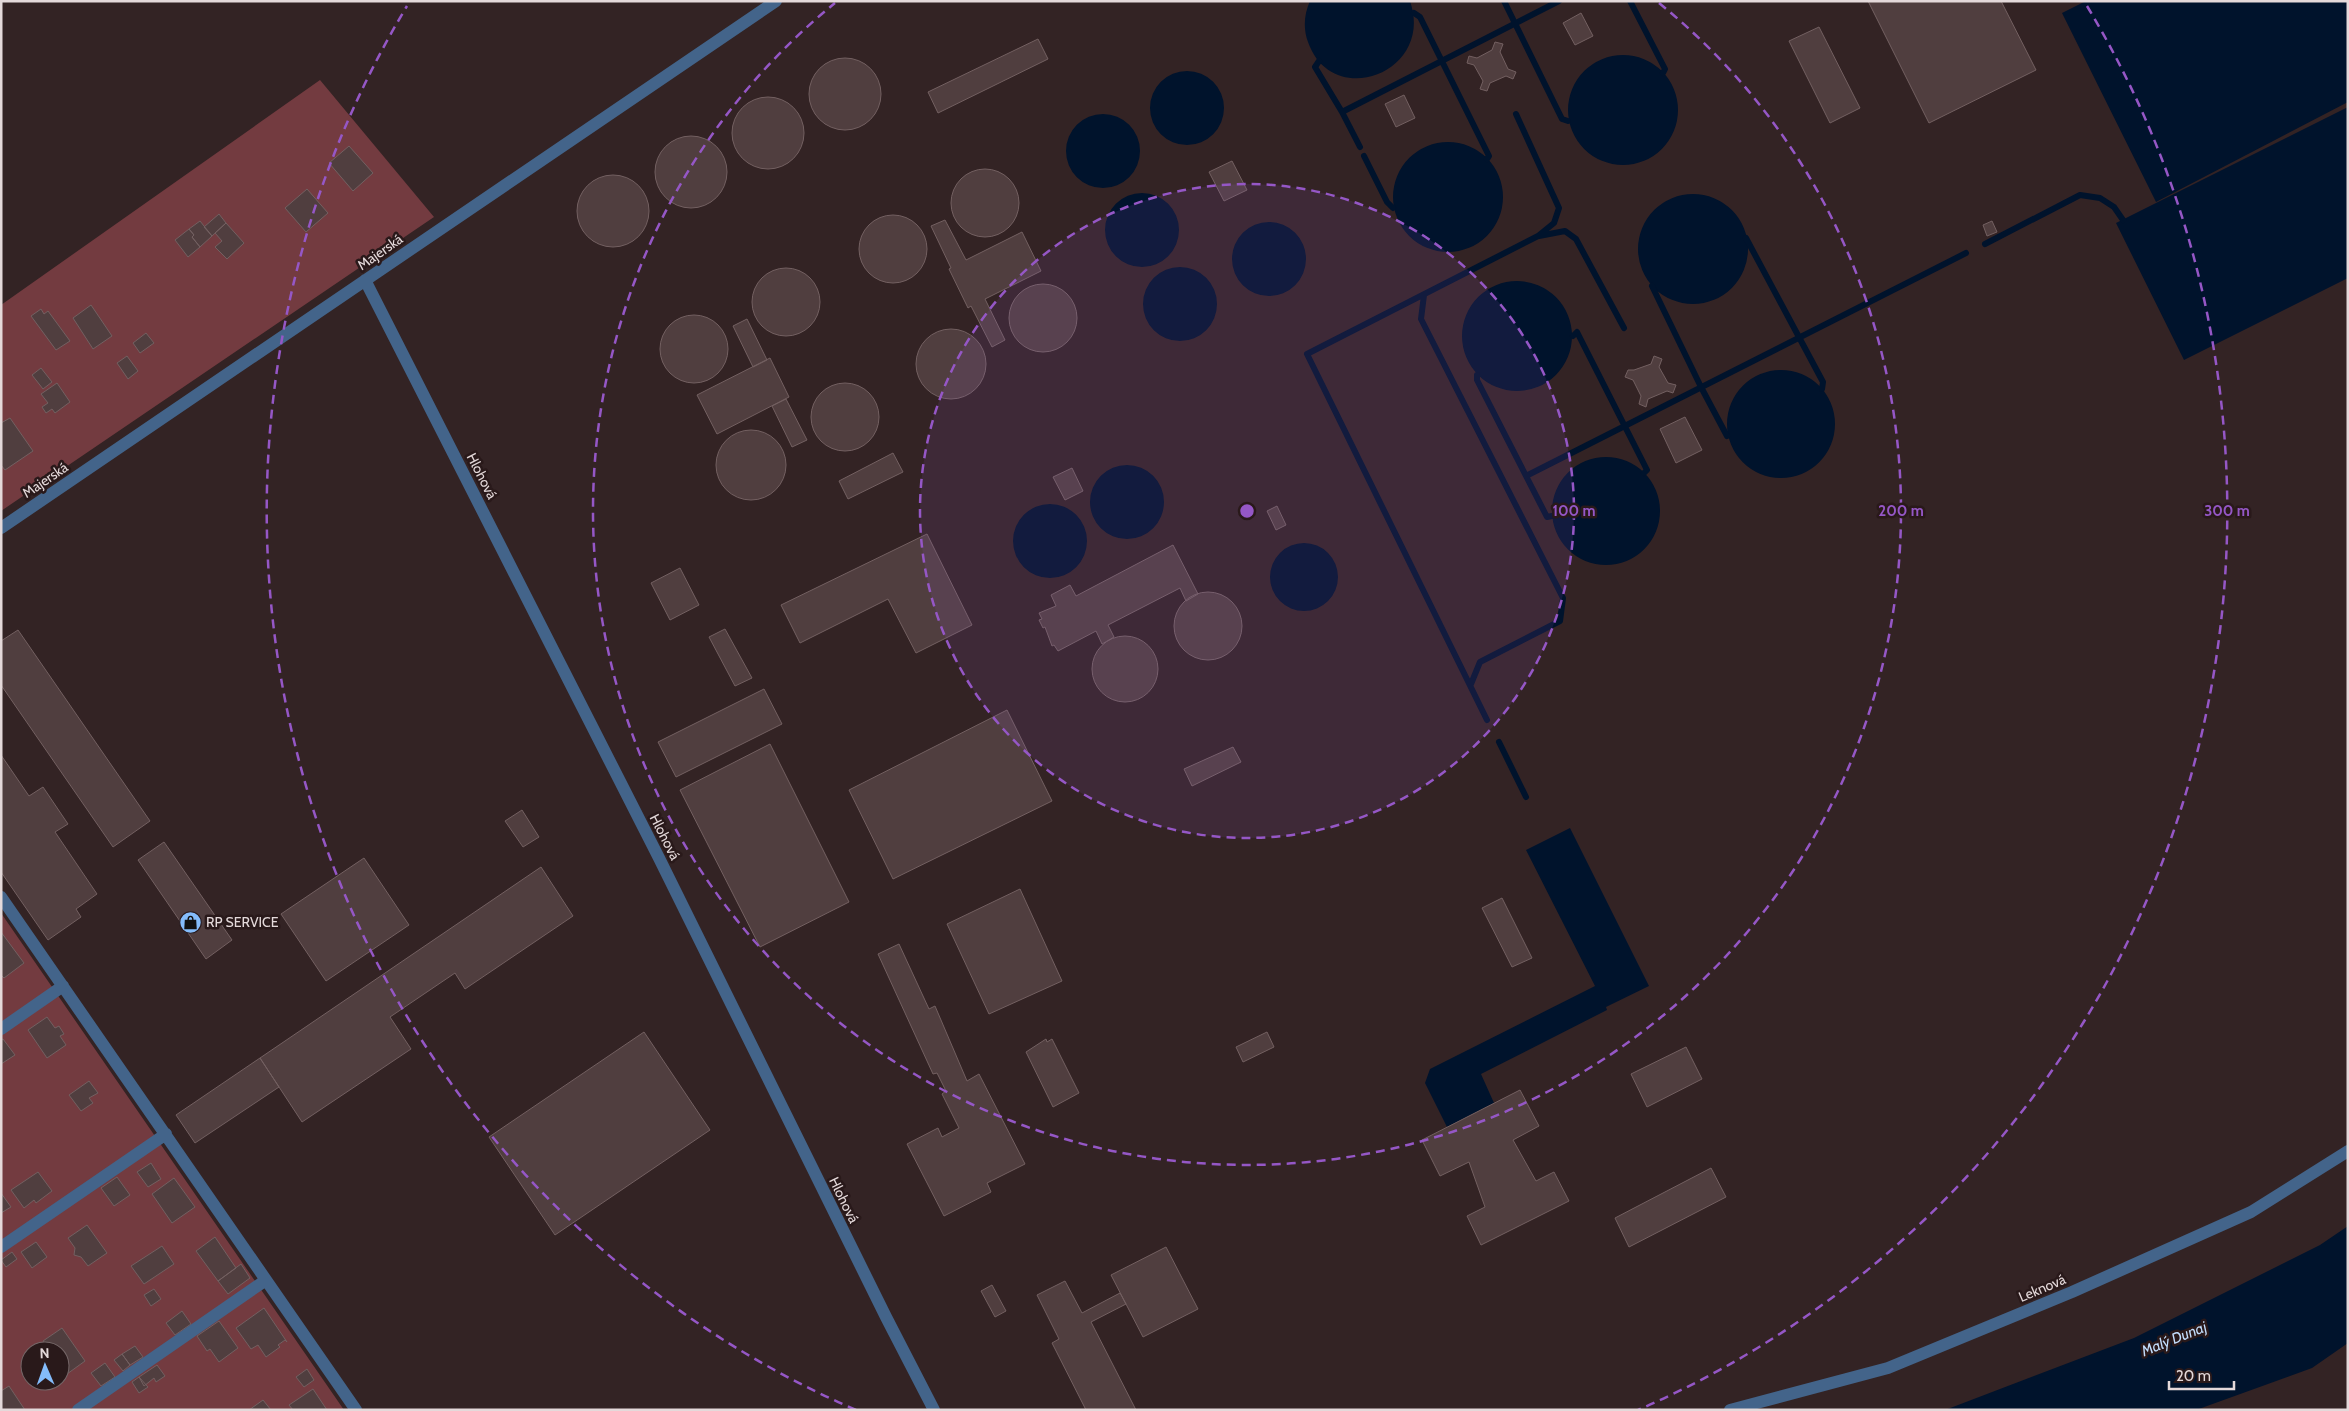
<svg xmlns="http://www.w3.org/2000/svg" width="2349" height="1411" viewBox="0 0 2349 1411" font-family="Cabin,sans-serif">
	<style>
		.green { fill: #733b40; fill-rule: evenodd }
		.water { fill: #00132c }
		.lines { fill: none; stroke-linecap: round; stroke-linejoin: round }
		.stream { stroke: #00132c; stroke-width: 6 }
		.building { fill: #503e3f; stroke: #736061 }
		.street { stroke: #43648a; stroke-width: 12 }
		.ring { fill: none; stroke: #9557c6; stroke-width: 2.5; stroke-dasharray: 9 6 }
		.labels { text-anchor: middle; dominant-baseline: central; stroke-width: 5; stroke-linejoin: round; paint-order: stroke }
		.street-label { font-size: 14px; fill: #e4d9da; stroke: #29191a }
		.poi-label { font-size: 14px; fill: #e4d9da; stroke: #29191a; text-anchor: start }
		.water-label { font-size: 15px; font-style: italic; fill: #c3defd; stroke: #29191a }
		.centre { fill: #9557c6; stroke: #29191a; stroke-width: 2.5 }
		.ring-label { font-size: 15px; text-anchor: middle; font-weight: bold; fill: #9557c6; stroke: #29191a; stroke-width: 5; stroke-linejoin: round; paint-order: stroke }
	</style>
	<rect width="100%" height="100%" fill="#332324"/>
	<!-- green -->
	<path class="green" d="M320,80L434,217L1,511V305Z
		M1,913L344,1410H1ZM30,1351H60V1381H30Z"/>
	<!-- water -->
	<path class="water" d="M1310,1H1410C1435,73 1332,111 1308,42C1303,29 1304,14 1310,1Z
		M2086,1H2348V102L2156,202L2062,13Z
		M1568 110a55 55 0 1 1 110 0a55 55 0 1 1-110 0Z
		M1150 108a37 37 0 1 1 74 0a37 37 0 1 1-74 0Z
		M2348,107V278L2184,360L2116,223Z
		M1066 151a37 37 0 1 1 74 0a37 37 0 1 1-74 0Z
		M1393 197a55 55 0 1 1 110 0a55 55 0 1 1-110 0Z
		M1105 230a37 37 0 1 1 74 0a37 37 0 1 1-74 0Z
		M1638 249a55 55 0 1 1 110 0a55 55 0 1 1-110 0Z
		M1232 259a37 37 0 1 1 74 0a37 37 0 1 1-74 0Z
		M1143 304a37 37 0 1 1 74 0a37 37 0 1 1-74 0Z
		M1462 336a55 55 0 1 1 110 0a55 55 0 1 1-110 0Z
		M1727 424a54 54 0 1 1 108 0a54 54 0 1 1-108 0Z
		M1552 511a54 54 0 1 1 108 0a54 54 0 1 1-108 0Z
		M1090 502a37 37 0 1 1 74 0a37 37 0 1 1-74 0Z
		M1013 541a37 37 0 1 1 74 0a37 37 0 1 1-74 0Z
		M1270 577a34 34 0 1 1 68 0a34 34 0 1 1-68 0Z
		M1570,828L1649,986L1606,1007L1607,1010L1481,1074L1494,1103L1447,1127L1425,1083L1430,1069L1595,986L1526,850Z
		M2348,1226V1343L2312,1368L2196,1410H1945L2134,1338L2320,1245Z"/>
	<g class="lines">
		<!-- stream -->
		<path class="stream" d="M1504,1L1562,119L1568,121
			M1630,1L1665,69L1663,73
			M1414,13L1420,17L1489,156L1487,159
			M1319,61L1315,67L1342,112L1360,147
			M1342,112L1559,1
			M1364,156L1387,202L1393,208
			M1539,236L1565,231L1576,239L1624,328
			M1746,238L1823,382L1822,389
			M1985,244L2080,195L2100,198L2114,207L2123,220
			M1652,286L1701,387L1727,436
			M1424,295L1421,319L1563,598L1560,621L1480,662L1471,684
			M1573,336L1577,332L1647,470L1644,473
			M1477,375V380L1547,517L1552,516
			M1526,476L1966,253
			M1487,720L1307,354L1538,236L1554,223L1559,208L1516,114
			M1499,742L1526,797"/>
	</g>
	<!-- building -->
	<path class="building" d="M1868,1H2001L2036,70L1929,123Z
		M1581,13L1593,36L1575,45L1563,23Z
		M1819,27L1860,108L1830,123L1789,41Z
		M1038,39L1048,59L938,113L928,92Z
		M1495,42L1503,44L1500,52L1508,69L1516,72L1513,79L1506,76L1490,83L1487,91L1480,89L1483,81L1474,65L1467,63L1469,56L1477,58L1492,50Z
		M809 94a36 36 0 1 1 72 0a36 36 0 1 1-72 0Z
		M1404,95L1415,118L1396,127L1385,104Z
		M732 133a36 36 0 1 1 72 0a36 36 0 1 1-72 0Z
		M655 172a36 36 0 1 1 72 0a36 36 0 1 1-72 0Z
		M349,146L373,173L353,191L329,163Z
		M1232,161L1247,190L1224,201L1209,172Z
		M951 203a34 34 0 1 1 68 0a34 34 0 1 1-68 0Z
		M577 211a36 36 0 1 1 72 0a36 36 0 1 1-72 0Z
		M307,189L328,213L306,232L285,208Z
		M219,214L226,223L212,236L204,227Z
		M859 249a34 34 0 1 1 68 0a34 34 0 1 1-68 0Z
		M945,220L966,260L1022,232L1041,271L985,299L1005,340L992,347L971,306L968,308L949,269L951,268L931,226Z
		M200,221L212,236L200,247L192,237L194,235L189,229Z
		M1992,221L1997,232L1987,236L1983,225Z
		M226,223L244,243L227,259L215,247L222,241L215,233Z
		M189,229L194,235L192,237L200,247L188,257L175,240Z
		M752 302a34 34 0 1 1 68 0a34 34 0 1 1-68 0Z
		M1009 318a34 34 0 1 1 68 0a34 34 0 1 1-68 0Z
		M91,305L112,336L93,349L73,318Z
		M41,309L44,314L48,311L70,341L56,350L31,316Z
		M660 349a34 34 0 1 1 68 0a34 34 0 1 1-68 0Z
		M747,319L767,360L753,367L733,326Z
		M916 364a35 35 0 1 1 70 0a35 35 0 1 1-70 0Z
		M146,333L154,343L140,353L133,343Z
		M127,356L138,371L128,379L117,363Z
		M1654,356L1662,359L1659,367L1668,383L1676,385L1673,393L1667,391L1648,399L1646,407L1639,404L1641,396L1633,380L1625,377L1628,370H1634L1651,364Z
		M770,358L789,397L717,434L697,395Z
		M41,368L52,382L43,389L32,375Z
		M811 417a34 34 0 1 1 68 0a34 34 0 1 1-68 0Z
		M57,383L70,402L55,413L52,409L46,413L42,407L48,403L41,394Z
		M786,399L807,440L792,447L772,406Z
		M1685,417L1702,450L1676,463L1660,429Z
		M10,418L33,451L5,470L1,465V423Z
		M716 465a35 35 0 1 1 70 0a35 35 0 1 1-70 0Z
		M893,453L903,472L848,499L839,481Z
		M1072,468L1083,491L1065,500L1053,477Z
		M1277,506L1286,525L1276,530L1267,511Z
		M927,534L972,625L916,653L888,599L800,643L781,605Z
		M1173,545L1198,594L1186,601L1180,588L1108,625L1114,637L1102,644L1096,631L1058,651L1054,645L1052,646L1045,627L1043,628L1039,620L1042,619L1039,613L1056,606L1051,595L1070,585L1076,596Z
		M680,568L699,605L670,620L651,583Z
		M1174 626a34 34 0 1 1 68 0a34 34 0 1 1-68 0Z
		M725,629L752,678L735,686L709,637Z
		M18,630L150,821L113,847L1,685V641Z
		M1092 669a33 33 0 1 1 66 0a33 33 0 1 1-66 0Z
		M764,689L782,724L676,777L658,742Z
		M1007,710L1052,801L893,879L849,790Z
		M770,744L849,902L760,947L680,790Z
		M1233,747L1241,762L1192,786L1184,769Z
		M1,755L29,796L43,787L68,824L55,832L97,894L76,909L81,917L48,940L1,872Z
		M522,810L539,837L523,847L505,821Z
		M164,842L232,940L206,959L138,860Z
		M364,858L409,925L326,981L281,914Z
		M541,867L573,916L465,989L455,973L390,1017L411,1049L302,1122L260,1058Z
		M1020,889L1062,981L989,1014L947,924Z
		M1502,898L1532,958L1512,967L1482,908Z
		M1,932L24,963L4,978L1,975Z
		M899,944L929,1009L935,1006L967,1081L979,1074L1025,1164L987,1183L991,1192L944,1216L907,1144L938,1128L942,1137L959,1128L942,1094L946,1091L937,1073L933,1074L878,954Z
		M47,1017L55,1028L59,1026L64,1034L60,1036L66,1045L47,1058L28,1030Z
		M644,1032L710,1130L555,1235L489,1137Z
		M1267,1032L1274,1047L1243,1062L1236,1047Z
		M3,1039L15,1055L1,1064V1040Z
		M1046,1039L1047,1042L1052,1039L1079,1093L1053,1107L1026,1052Z
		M1686,1047L1702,1079L1647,1107L1631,1074Z
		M260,1058L279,1087L195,1143L176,1115Z
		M89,1081L98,1093L89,1098L93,1103L81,1111L69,1095Z
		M1520,1090L1539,1126L1513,1140L1536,1181L1554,1172L1569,1201L1481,1245L1467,1216L1485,1207L1469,1162L1440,1176L1422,1140Z
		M151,1163L161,1179L148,1187L137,1172Z
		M1711,1168L1726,1197L1629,1247L1615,1218Z
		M38,1172L52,1191L36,1203L34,1200L24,1208L11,1190Z
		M117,1177L130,1195L114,1206L101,1188Z
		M174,1178L195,1207L172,1223L152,1194Z
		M1,1193L11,1207L1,1213Z
		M87,1225L107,1253L88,1266L81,1257L74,1255L75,1248L68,1238Z
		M215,1237L236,1268L218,1281L196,1251Z
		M36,1242L47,1257L32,1268L21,1252Z
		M162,1246L174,1264L144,1284L131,1266Z
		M1166,1247L1198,1309L1143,1337L1111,1275Z
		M12,1252L17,1259L6,1267L1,1260Z
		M241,1264L250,1278L228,1294L218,1281Z
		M1065,1281L1082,1313L1120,1293L1126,1304L1091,1322L1136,1410H1086L1052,1343L1059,1339L1037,1295Z
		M992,1285L1006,1311L995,1317L981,1291Z
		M154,1289L161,1299L151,1306L144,1295Z
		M264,1308L287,1342L285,1340L278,1345L280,1347L266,1357L258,1345L251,1349L236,1328Z
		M182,1311L191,1324L175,1335L166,1323Z
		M219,1321L238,1348L219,1362L210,1349L207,1351L197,1336Z
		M62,1328L85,1361L67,1374L60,1365V1351H50L43,1341Z
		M135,1346L143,1357L130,1365L122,1354Z
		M122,1354L130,1365L123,1371L114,1360Z
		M105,1363L115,1377L101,1386L91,1373Z
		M157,1365L165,1376L156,1382L154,1378L144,1386L139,1377Z
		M307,1369L314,1380L304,1387L296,1377Z
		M139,1377L148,1387L139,1393L132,1382Z
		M9,1386L25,1410H1V1391Z
		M313,1389L327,1410H293L289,1405Z
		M263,1400L271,1410H249Z"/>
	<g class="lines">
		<!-- street -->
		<path class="street" d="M365,280L659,858L886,1317L934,1410
			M1,528L776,1
			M1,897L356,1410
			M1,1029L63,986
			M1,1247L166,1134
			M78,1410L266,1280
			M1730,1410L1888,1368L2072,1292L2251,1212L2348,1151"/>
	</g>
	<!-- distance rings -->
	<circle cx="1247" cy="511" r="327" fill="#9557c6" fill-opacity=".12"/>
	<g class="ring">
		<circle cx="1247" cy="511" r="327"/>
		<path d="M1659 3A654 654 0 1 1 835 3"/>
		<path d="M856 1410A980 980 0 0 1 407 6M2087 6A980 980 0 0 1 1638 1410"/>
	</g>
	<!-- icons -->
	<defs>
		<symbol id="shop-disc" viewBox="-11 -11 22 22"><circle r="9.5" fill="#84bcfb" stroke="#29191a"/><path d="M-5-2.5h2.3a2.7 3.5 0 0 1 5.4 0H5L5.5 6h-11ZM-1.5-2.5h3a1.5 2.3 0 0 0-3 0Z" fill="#111"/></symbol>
	</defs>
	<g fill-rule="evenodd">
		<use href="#shop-disc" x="178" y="910" width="25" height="25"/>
	</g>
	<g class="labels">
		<!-- street labels -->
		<g class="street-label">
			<text transform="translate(380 252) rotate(-35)">Majerská</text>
			<text transform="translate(482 476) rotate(63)">Hlohová</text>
			<text transform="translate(45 480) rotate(-34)">Majerská</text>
			<text transform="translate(665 837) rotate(63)">Hlohová</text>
			<text transform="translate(844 1200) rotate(64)">Hlohová</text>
			<text transform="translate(2042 1288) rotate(-23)">Leknová</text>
		</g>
		<!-- poi labels -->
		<g class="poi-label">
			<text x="206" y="922">RP SERVICE</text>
		</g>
		<!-- water labels -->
		<g class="water-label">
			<text transform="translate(2174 1339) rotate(-22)">Malý Dunaj</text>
		</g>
	</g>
	<circle cx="1247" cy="511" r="8" class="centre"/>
	<g class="ring-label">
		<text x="1574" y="516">100 m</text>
		<text x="1901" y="516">200 m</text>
		<text x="2227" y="516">300 m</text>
	</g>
	<!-- border -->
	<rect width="2349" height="1411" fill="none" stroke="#e4d9da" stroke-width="5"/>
	<!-- north arrow -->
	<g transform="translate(45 1366) rotate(358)"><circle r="24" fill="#29191a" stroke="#746667"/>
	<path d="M0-4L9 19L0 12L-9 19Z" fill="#84bcfb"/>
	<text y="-8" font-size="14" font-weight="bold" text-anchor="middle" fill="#e4d9da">N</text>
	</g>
	<!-- scale -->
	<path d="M2169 1381v8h65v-8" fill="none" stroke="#e4d9da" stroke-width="2.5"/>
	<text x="2176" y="1381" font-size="15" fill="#e4d9da" stroke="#29191a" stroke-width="4" paint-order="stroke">20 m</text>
</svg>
